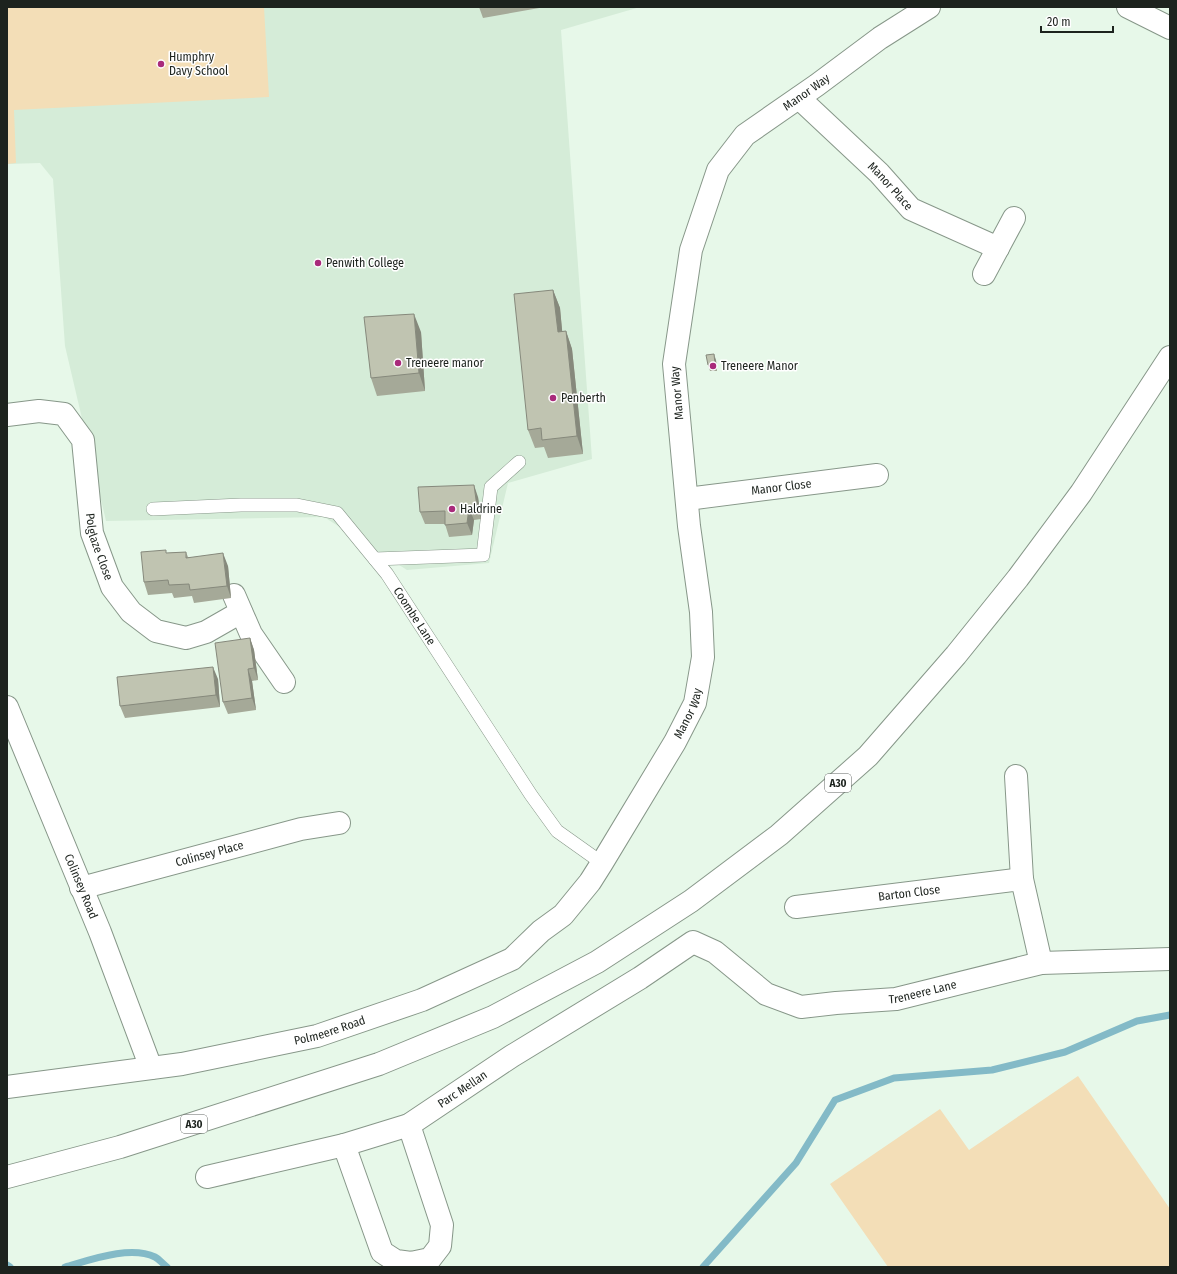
<svg xmlns="http://www.w3.org/2000/svg" width="1177" height="1274" viewBox="0 0 1177 1274" font-family="'Fira Sans Condensed',sans-serif">
	<style>
		.built { fill: #d5ecd8 }
		.green { fill: #f3deb7 }
		.lines { fill: none; stroke-linecap: round; stroke-linejoin: round }
		.stream { stroke: #83bac7; stroke-width: 7 }
		.service-casing { stroke: #879789; stroke-width: 14 }
		.minor-casing { stroke: #879789; stroke-width: 24 }
		.trunk-casing { stroke: #879789; stroke-width: 24 }
		.service { stroke: #fff; stroke-width: 13 }
		.minor { stroke: #fff; stroke-width: 22 }
		.trunk { stroke: #fff; stroke-width: 22 }
		.wall { fill: #a5a998 }
		.shaded-wall { fill: #86897c }
		.building { fill: #c0c4b1; stroke: #86897c }
		.poi-dot { fill: #a92a7b; stroke: #fff; stroke-width: 1.5 }
		.labels { text-anchor: middle; dominant-baseline: central; stroke-width: 3; stroke-linejoin: round; paint-order: stroke }
		.shield { fill: #fff; stroke: #616562; stroke-width: 1 }
		.shield-label { font-size: 11px; font-weight: bold; fill: #1d231e }
		.poi-label { font-size: 12px; fill: #1d231e; stroke: #fff; text-anchor: start }
		.street-label { font-size: 12px; fill: #1d231e; stroke: #fff }
	</style>
	<rect width="100%" height="100%" fill="#e7f8e9"/>
	<!-- built -->
	<path class="built" d="M7,7H640L561,30L592,459L508,483L489,563L407,570L324,517L106,521L65,346L53,179L40,163L7,164Z"/>
	<!-- green -->
	<path class="green" d="M7,7H264L269,97L14,110L16,163L7,164Z
		M1078,1076L1170,1209V1267H888L830,1184L940,1109L969,1150Z"/>
	<g class="lines">
		<!-- stream -->
		<path class="stream" d="M7,1265L10,1267
			M65,1267C90,1260 130,1245 155,1257C159,1259 163,1264 167,1267
			M703,1267L796,1163L835,1100L894,1078L992,1070L1065,1052L1137,1021L1170,1015"/>
		<defs>
			<g id="service">
				<path id="s1" d="M153,509L241,505H297L337,513L387,574L531,795L557,831L602,863"/>
				<path d="M375,559L483,555L491,487L519,462"/>
			</g>
			<g id="minor">
				<path d="M1128,7L1170,28"/>
				<path id="s2" d="M799,98L879,173L911,209L998,248"/>
				<path d="M984,274L1014,218"/>
				<path id="s3" d="M7,415L39,411L64,414L83,440L92,533L112,587L131,612L156,631L186,638L206,632L241,612"/>
				<path id="s4" d="M687,499L877,475"/>
				<path d="M234,595L251,634L284,682"/>
				<path id="s5" d="M7,707L100,932L151,1068"/>
				<path d="M1016,776L1022,879"/>
				<path id="s6" d="M81,888L301,829L339,823"/>
				<path id="s7" d="M796,907L1022,879L1041,963"/>
				<path id="s8" d="M7,1087L182,1064L317,1036L422,1000L512,959L541,931L563,915L590,882L602,863L675,742L695,703L703,657L701,612L689,526L674,364L691,250L718,170L745,135L817,85L880,38L929,7"/>
				<path d="M344,1145L382,1252L396,1261L411,1263L430,1259L440,1246L442,1225L409,1125"/>
				<path id="s9" d="M207,1177L344,1145L409,1125L512,1056L640,978L693,942L715,952L766,994L801,1007L836,1003L896,999L1041,963L1170,959"/>
			</g>
			<path id="trunk" d="M7,1177L120,1147L379,1064L493,1017L597,962L691,901L779,835L868,756L956,655L1018,578L1081,493L1170,357"/>
		</defs>
		<!-- service casing -->
		<use href="#service" class="service-casing"/>
		<!-- minor casing -->
		<use href="#minor" class="minor-casing"/>
		<!-- trunk casing -->
		<use href="#trunk" class="trunk-casing"/>
		<!-- service -->
		<use href="#service" class="service"/>
		<!-- minor -->
		<use href="#minor" class="minor"/>
		<!-- trunk -->
		<use href="#trunk" class="trunk"/>
	</g>
	<!-- wall -->
	<path class="wall" d="M479,7H545L483,18Z
		M553,290L560,308L562,331H566L572,349L583,454L548,458L544,447L535,448L528,430Z
		M421,332L425,391L377,396L371,378Z
		M716,360L717,371H710L708,365Z
		M478,497L481,519L474,520L472,535L449,537L445,524H425L420,512Z
		M186,552L188,557L228,566L231,598L194,603L192,596L174,598L172,593L148,595L144,582L167,553Z
		M250,638L254,650L258,680L252,681L256,710L228,714L223,702Z
		M218,679L220,707L125,718L120,706Z"/>
	<!-- shaded-wall -->
	<path class="shaded-wall" d="M553,290L560,308L564,350L558,332Z
		M414,314L421,332L425,391L419,373Z
		M566,331L572,349L583,454L577,436Z
		M714,354L716,360L717,371L715,364Z
		M474,485L478,497L481,519L477,507Z
		M469,508L474,520L472,535L467,523Z
		M223,553L228,566L231,598L227,586Z
		M250,638L254,650L258,680L254,668Z
		M213,667L218,679L220,707L216,695Z
		M248,669L252,681L256,710L252,698Z"/>
	<!-- building -->
	<path class="building" d="M553,290L558,332L566,331L577,436L542,440L541,428L528,430L514,294Z
		M414,314L419,373L371,378L364,317Z
		M714,354L715,364L708,365L706,355Z
		M474,485L477,507L469,508L467,523L445,525V511L420,512L418,487Z
		M166,550V553L186,552V558L223,553L227,586L190,590L189,584L169,585L168,580L144,582L141,552Z
		M250,638L254,668L248,669L252,698L223,702L215,643Z
		M213,667L216,695L120,706L117,677Z"/>
	<!-- markers -->
	<g class="poi-dot">
		<circle cx="161" cy="64" r="4"/>
		<circle cx="318" cy="263" r="4"/>
		<circle cx="398" cy="363" r="4"/>
		<circle cx="713" cy="366" r="4"/>
		<circle cx="553" cy="398" r="4"/>
		<circle cx="452" cy="509" r="4"/>
	</g>
	<g class="labels">
		<!-- shield labels -->
		<g class="shield">
			<rect x="825" y="774" width="26" height="18" rx="3"/>
			<rect x="181" y="1115" width="26" height="18" rx="3"/>
		</g>
		<g class="shield-label">
			<text x="838" y="783">A30</text>
			<text x="194" y="1124">A30</text>
		</g>
		<!-- poi labels -->
		<g class="poi-label">
			<text x="169" y="57">Humphry<tspan x="169" dy="14">Davy School</tspan></text>
			<text x="326" y="263">Penwith College</text>
			<text x="406" y="363">Treneere manor</text>
			<text x="721" y="366">Treneere Manor</text>
			<text x="561" y="398">Penberth</text>
			<text x="460" y="509">Haldrine</text>
		</g>
		<!-- street labels -->
		<g class="street-label">
			<text stroke="none"><textPath href="#s8" startOffset="1502">Manor Way</textPath></text>
			<text stroke="none"><textPath href="#s2" startOffset="127">Manor Place</textPath></text>
			<text transform="translate(677 393) rotate(-95)">Manor Way</text>
			<text stroke="none"><textPath href="#s4" startOffset="95">Manor Close</textPath></text>
			<text stroke="none"><textPath href="#s3" startOffset="198">Polglaze Close</textPath></text>
			<text stroke="none"><textPath href="#s1" startOffset="314">Coombe Lane</textPath></text>
			<text stroke="none"><textPath href="#s8" startOffset="830">Manor Way</textPath></text>
			<text stroke="none"><textPath href="#s6" startOffset="133">Colinsey Place</textPath></text>
			<text stroke="none"><textPath href="#s5" startOffset="194">Colinsey Road</textPath></text>
			<text stroke="none"><textPath href="#s7" startOffset="114">Barton Close</textPath></text>
			<text stroke="none"><textPath href="#s9" startOffset="797">Treneere Lane</textPath></text>
			<text stroke="none"><textPath href="#s8" startOffset="328">Polmeere Road</textPath></text>
			<text stroke="none"><textPath href="#s9" startOffset="273">Parc Mellan</textPath></text>
		</g>
	</g>
	<!-- border -->
	<rect width="1177" height="1274" fill="none" stroke="#1d231e" stroke-width="16"/>
	<!-- scale -->
	<path d="M1041 26v6h72v-6" fill="none" stroke="#1d231e" stroke-width="2"/>
	<text x="1047" y="26" font-size="12" fill="#1d231e" stroke="#ffffff" stroke-width="3" paint-order="stroke">20 m</text>
</svg>
